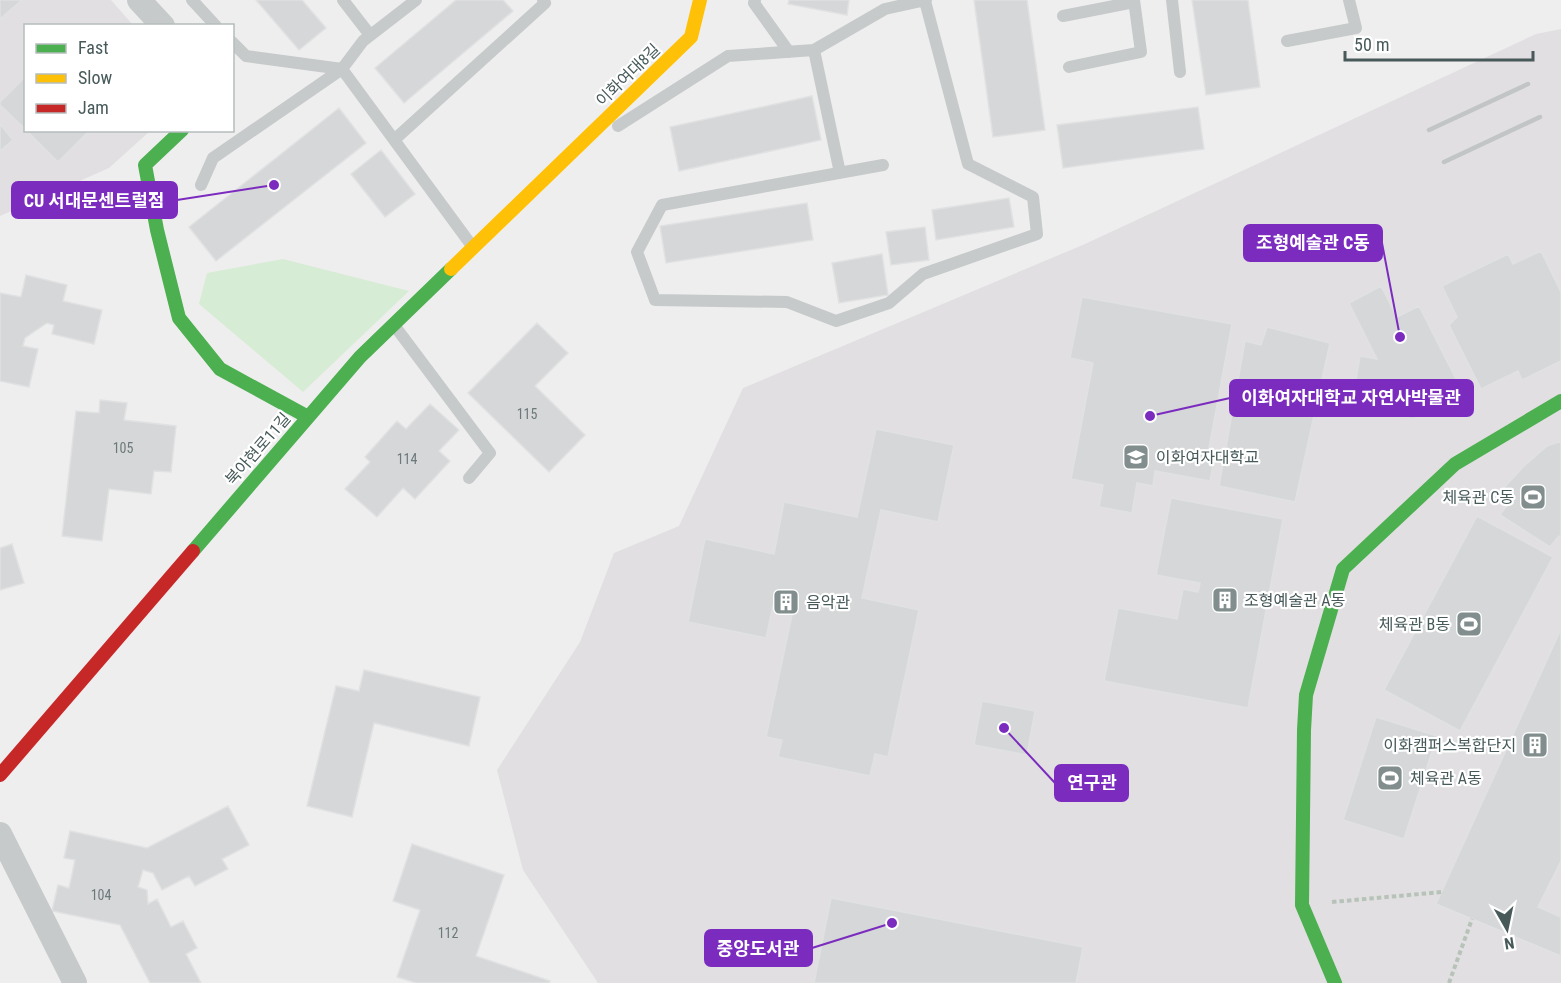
<svg xmlns="http://www.w3.org/2000/svg" width="1561" height="983" viewBox="0 0 1561 983" font-family="'Roboto Condensed','Noto Sans KR',sans-serif">
	<style>
		.education { fill: #e1dfe1 }
		.green { fill: #d7ecd4 }
		.building { fill: #d6d7d8; stroke: #e0e1e2; stroke-width: 1.5 }
		.lines { fill: none; stroke-linecap: round; stroke-linejoin: round }
		.path { stroke: #b7c3b9; stroke-width: 4; stroke-dasharray: 4.5 3; stroke-linecap: butt }
		.lane { stroke: #c6caca; stroke-width: 12 }
		.street { stroke: #c6caca; stroke-width: 24 }
		.fast { stroke: #4caf50; stroke-width: 14 }
		.slow { stroke: #ffc107; stroke-width: 14 }
		.jam { stroke: #c62828; stroke-width: 14 }
		.rail { stroke: #c2c5c5; stroke-width: 4.5 }
		.labels { text-anchor: middle; dominant-baseline: central; stroke-width: 4.5; stroke-linejoin: round; paint-order: stroke }
		.number-label { font-size: 14px; fill: #6c797a }
		.street-label { font-size: 16px; fill: #475959; stroke: #fff }
		.poi-label { font-size: 16px; fill: #475959; stroke: #fff; text-anchor: start }
		.leader { fill: none; stroke: #7b2cbf; stroke-width: 2 }
		.callout-dot { fill: #7b2cbf; stroke: #fff; stroke-width: 2 }
		.callout { fill: #7b2cbf; stroke: #7b2cbf; stroke-width: 2 }
		.callout-label { font-size: 18px; text-anchor: middle; font-weight: bold; fill: #fff }
	</style>
	<rect width="100%" height="100%" fill="#efeeef"/>
	<!-- education -->
	<path class="education" d="M0,0H111L133,25L26,26V130L150,131L109,168L0,216Z
		M1561,29V983H598L523,870L497,770L580,642L614,553L679,526L743,388L1085,244L1536,34Z"/>
	<!-- green -->
	<path class="green" d="M283,259L409,291L303,392L199,304L207,273Z"/>
	<!-- building -->
	<path class="building" d="M0,0H22L0,19Z
		M256,0H302L326,28L299,50Z
		M456,0H503L513,11L404,103L375,68Z
		M789,0H849L847,15L788,4Z
		M974,0H1027L1045,130L993,137Z
		M1192,0H1248L1260,87L1206,95Z
		M26,76V130L0,105V102Z
		M812,96L821,140L679,171L670,127Z
		M1198,107L1204,149L1063,168L1057,125Z
		M339,108L366,143L216,261L189,227Z
		M0,124L13,140L0,151Z
		M26,130H90L58,162Z
		M381,150L415,194L385,217L351,174Z
		M1009,198L1014,227L936,240L932,210Z
		M807,203L813,240L666,263L660,226Z
		M925,227L929,260L891,265L886,232Z
		M1541,251L1561,292V361L1522,380L1518,371L1481,389L1449,325L1457,317L1442,286L1508,254L1513,264Z
		M882,254L888,295L839,303L832,263Z
		M26,275L67,285L63,301L102,310L94,344L52,334L54,325L47,323L25,338L23,346L38,349L29,387L0,381V293L21,297Z
		M1381,286L1397,317L1419,306L1458,383L1418,403L1415,419L1351,408L1360,356L1377,359L1349,303Z
		M1082,297L1232,324L1207,459L1214,460L1210,481L1155,471L1153,486L1137,483L1132,513L1099,507L1103,485L1071,479L1093,363L1070,358Z
		M537,323L568,353L535,386L585,435L549,472L468,393Z
		M1267,327L1330,343L1295,502L1219,486L1245,341L1261,345Z
		M100,400L127,403L124,420L176,426L171,472L154,471L151,494L109,489L102,541L62,536L76,411L99,413Z
		M430,404L459,430L439,451L450,461L415,499L403,488L377,517L345,489L370,462L365,457L397,421L406,429Z
		M876,429L954,445L938,522L881,510L862,598L919,610L888,757L875,754L870,776L778,757L782,740L766,737L793,610L773,606L766,638L688,622L705,539L774,554L784,502L857,517Z
		M1561,441V538L1559,536L1550,547L1500,515L1510,501L1499,493L1523,467L1547,446Z
		M1171,498L1283,519L1248,708L1104,681L1118,608L1177,619L1183,589L1198,592L1200,583L1156,575Z
		M1477,516L1553,557L1460,731L1384,690Z
		M12,544L24,583L0,590V548Z
		M1561,629V861L1538,907L1561,917V956L1436,904Z
		M364,670L480,697L469,746L374,723L352,817L307,806L336,686L359,691Z
		M982,701L1035,711L1027,755L974,745Z
		M1376,717L1437,736L1404,839L1343,820Z
		M228,806L249,845L222,859L228,869L195,886L189,876L162,890L153,873L143,870L138,887L147,890L148,904L157,899L171,927L183,921L197,948L186,954L201,983H150L120,925L52,911L58,885L69,888L75,860L64,858L70,831L147,848Z
		M412,844L504,875L476,956L550,981L549,983H416L397,977L420,910L393,901Z
		M831,898L1083,947L1076,983H814Z"/>
	<g class="lines">
		<!-- path -->
		<path class="path" d="M1332,902L1442,892
			M1449,983L1472,919"/>
		<!-- lane -->
		<path class="lane" d="M192,0L216,26
			M343,0L370,35
			M755,0L754,3L789,52
			M1172,0L1180,72
			M1063,16L1134,2
			M1287,41L1356,28L1349,0
			M232,42L246,56L342,69L363,41L416,0
			M814,50L840,173
			M1069,67L1141,52L1134,0
			M618,126L728,56L814,50L885,9L926,0
			M394,140L545,3L543,0
			M883,165L662,205L637,252L655,300L787,302L836,321L889,303L923,274L1037,234L1033,197L968,164L925,1
			M201,185L213,158L342,69L472,246
			M394,325L490,453L469,478"/>
		<!-- street -->
		<path class="street" d="M139,0L163,26
			M0,834L75,983"/>
		<!-- fast -->
		<path class="fast" d="M182,130L145,165L157,230L179,318L220,369L308,417
			M193,551L360,357L451,269
			M1335,983L1302,905L1304,730L1306,695L1343,569L1455,464L1561,401"/>
		<!-- slow -->
		<path class="slow" d="M451,269L691,37L700,0"/>
		<!-- jam -->
		<path class="jam" d="M0,775L193,551"/>
		<!-- rail -->
		<path class="rail" d="M1429,130L1528,84
			M1444,162L1540,117"/>
	</g>
	<!-- icons -->
	<defs>
		<symbol id="university-square" viewBox="-11 -11 22 22"><rect x="-9" y="-9" width="18" height="18" rx="4" fill="#828d8e" stroke="#fff"/><path d="M0-5L7-2L0 1L-7-2ZM-4 1L0 2.5L4 1V4Q0 6-4 4Z" fill="#fff"/></symbol>
		<symbol id="stadium-square" viewBox="-11 -11 22 22"><rect x="-9" y="-9" width="18" height="18" rx="4" fill="#828d8e" stroke="#fff"/><path d="M0-5a6.5 5 0 1 0 0 10a6.5 5 0 1 0 0-10ZM-3.5-1.8h7v3.6h-7Z" fill="#fff"/></symbol>
		<symbol id="building-square" viewBox="-11 -11 22 22"><rect x="-9" y="-9" width="18" height="18" rx="4" fill="#828d8e" stroke="#fff"/><path d="M-4-6H4V6H1V3H-1V6H-4ZM-2.5-4.3h1.7v1.8h-1.7ZM.8-4.3h1.7v1.8H.8ZM-2.5-1h1.7V.8h-1.7ZM.8-1h1.7V.8H.8Z" fill="#fff"/></symbol>
	</defs>
	<g fill-rule="evenodd">
		<use href="#university-square" x="1121" y="442" width="30" height="30"/>
		<use href="#stadium-square" x="1518" y="482" width="30" height="30"/>
		<use href="#building-square" x="1210" y="585" width="30" height="30"/>
		<use href="#building-square" x="771" y="587" width="30" height="30"/>
		<use href="#stadium-square" x="1454" y="609" width="30" height="30"/>
		<use href="#building-square" x="1520" y="730" width="30" height="30"/>
		<use href="#stadium-square" x="1375" y="763" width="30" height="30"/>
	</g>
	<g class="labels">
		<!-- number labels -->
		<g class="number-label">
			<text x="527" y="414">115</text>
			<text x="123" y="448">105</text>
			<text x="407" y="459">114</text>
			<text x="101" y="895">104</text>
			<text x="448" y="933">112</text>
		</g>
		<!-- street labels -->
		<g class="street-label">
			<text transform="translate(628 75) rotate(-44)">이화여대8길</text>
			<text transform="translate(258 449) rotate(-49)">북아현로11길</text>
		</g>
		<!-- poi labels -->
		<g class="poi-label">
			<text x="1156" y="457">이화여자대학교</text>
			<text x="1514" y="497" text-anchor="end">체육관 C동</text>
			<text x="1244" y="600">조형예술관 A동</text>
			<text x="806" y="602">음악관</text>
			<text x="1450" y="624" text-anchor="end">체육관 B동</text>
			<text x="1516" y="745" text-anchor="end">이화캠퍼스복합단지</text>
			<text x="1410" y="778">체육관 A동</text>
		</g>
	</g>
	<!-- callouts -->
	<path class="leader" d="M274 185L177 200M1400 337L1382 243M1150 416L1230 398M1004 728L1055 783M892 923L812 948"/>
	<g class="callout-dot">
		<circle cx="274" cy="185" r="6"/>
		<circle cx="1400" cy="337" r="6"/>
		<circle cx="1150" cy="416" r="6"/>
		<circle cx="1004" cy="728" r="6"/>
		<circle cx="892" cy="923" r="6"/>
	</g>
	<g class="callout">
		<rect x="12" y="182" width="165" height="36" rx="6"/>
		<rect x="1244" y="225" width="138" height="36" rx="6"/>
		<rect x="1230" y="380" width="243" height="36" rx="6"/>
		<rect x="1055" y="765" width="73" height="36" rx="6"/>
		<rect x="705" y="930" width="107" height="36" rx="6"/>
	</g>
	<g class="callout-label">
		<text x="94" y="207">CU 서대문센트럴점</text>
		<text x="1313" y="249">조형예술관 C동</text>
		<text x="1351" y="404">이화여자대학교 자연사박물관</text>
		<text x="1092" y="789">연구관</text>
		<text x="758" y="955">중앙도서관</text>
	</g>
	<!-- legend -->
	<rect x="24" y="24" width="210" height="108" fill="#ffffff" stroke="#b5bdbd" stroke-width="1.5"/>
	<rect x="36" y="44" width="30" height="9" fill="#4caf50" stroke="#b5bdbd" stroke-width="1.5"/>
	<text x="78" y="54" font-size="18" fill="#475959">Fast</text>
	<rect x="36" y="74" width="30" height="9" fill="#ffc107" stroke="#b5bdbd" stroke-width="1.5"/>
	<text x="78" y="84" font-size="18" fill="#475959">Slow</text>
	<rect x="36" y="104" width="30" height="9" fill="#c62828" stroke="#b5bdbd" stroke-width="1.5"/>
	<text x="78" y="114" font-size="18" fill="#475959">Jam</text>
	<!-- north arrow -->
	<g transform="translate(1507 929) rotate(171)" stroke="#ffffff" stroke-width="4.5" paint-order="stroke">
	<path d="M0-4.5L10 22L0 15L-10 22Z" fill="#475959"/>
	<text y="-9" font-size="16" font-weight="bold" text-anchor="middle" fill="#475959">N</text>
	</g>
	<!-- scale -->
	<path d="M1345 51v9h188v-9" fill="none" stroke="#475959" stroke-width="3"/>
	<text x="1354" y="51" font-size="18" fill="#475959" stroke="#ffffff" stroke-width="4.5" paint-order="stroke">50 m</text>
</svg>
